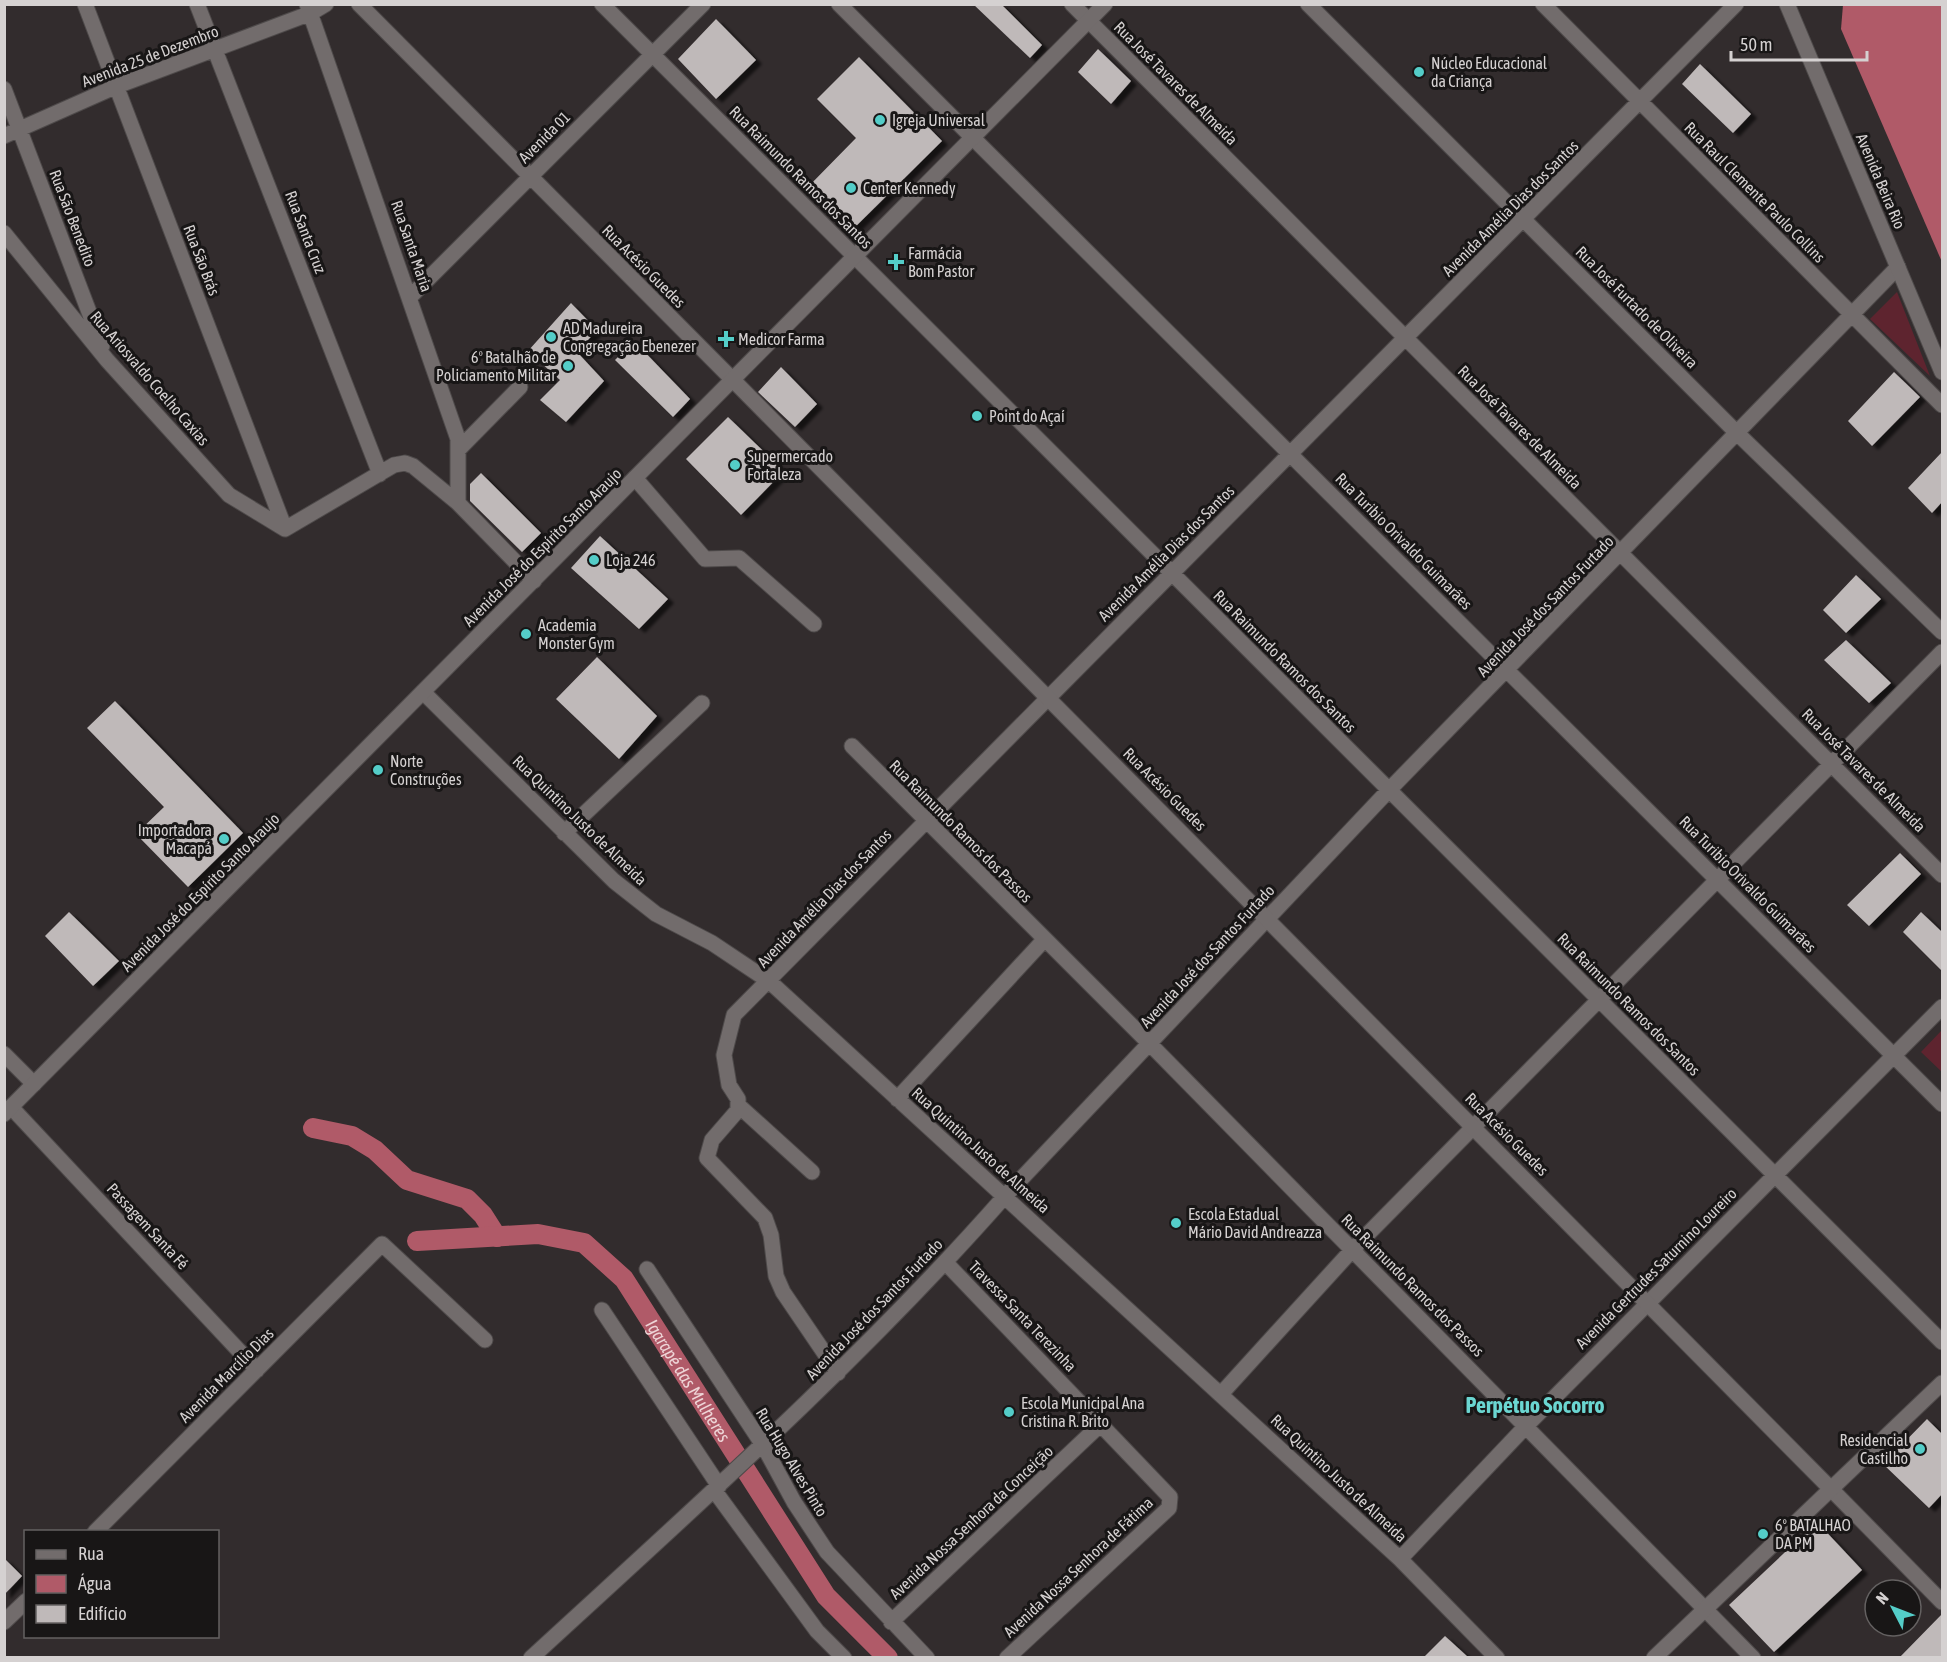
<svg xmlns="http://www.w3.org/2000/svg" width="1947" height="1662" viewBox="0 0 1947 1662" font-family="'Asap Condensed',sans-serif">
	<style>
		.green { fill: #5e242f }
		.water { fill: #b05a68 }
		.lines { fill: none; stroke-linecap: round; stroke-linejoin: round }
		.canal { stroke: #b05a68; stroke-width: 20 }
		.building { fill: #bfb9b9; filter: url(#shadow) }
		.street-casing { stroke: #4e4a4a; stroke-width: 17 }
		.secondary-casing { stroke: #4e4a4a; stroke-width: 17 }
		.street { stroke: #726c6c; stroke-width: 15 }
		.secondary { stroke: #726c6c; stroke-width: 15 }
		.poi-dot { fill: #54cdc8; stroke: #181616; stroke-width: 2 }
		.labels { text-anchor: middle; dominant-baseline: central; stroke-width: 6; stroke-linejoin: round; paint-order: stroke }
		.street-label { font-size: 16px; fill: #d5d1d1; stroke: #181616 }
		.poi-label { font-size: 16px; fill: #d5d1d1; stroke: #181616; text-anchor: start }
		.water-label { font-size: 18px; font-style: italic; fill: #eed5d7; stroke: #181616 }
		.district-label { font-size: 22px; font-weight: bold; fill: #6bd6d1; stroke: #181616 }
	</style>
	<defs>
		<filter id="shadow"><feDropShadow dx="6" dy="4" stdDeviation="1.5" flood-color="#0009"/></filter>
	</defs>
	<rect width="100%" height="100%" fill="#322c2d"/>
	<!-- green -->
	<path class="green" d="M1897,292L1930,376L1870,319Z
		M1942,1030V1072L1921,1052Z"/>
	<!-- water -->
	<path class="water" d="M1843,5H1942V262L1841,29Z"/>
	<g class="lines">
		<!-- canal -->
		<g class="canal">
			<path d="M313,1128L352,1136L375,1150L407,1180L467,1199L483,1215L497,1237"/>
			<path id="s1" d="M417,1241L538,1234L584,1243L624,1279L826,1596L888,1658"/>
		</g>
	</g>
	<!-- building -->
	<path class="building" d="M973,4H1001L1042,45L1030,58Z
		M716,19L756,60L716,99L678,59Z
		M1098,49L1131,81L1111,104L1078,72Z
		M859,57L942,141L848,234L805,190L856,138L817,99Z
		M1700,64L1751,114L1733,133L1682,84Z
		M571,303L597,330L577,352L604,381L566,422L540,400L560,380L528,351Z
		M634,341L690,399L673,417L615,360Z
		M781,367L817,404L795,427L758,392Z
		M1894,372L1920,397L1872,446L1848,421Z
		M728,417L784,471L741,515L686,459Z
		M1942,452V502L1932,513L1908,488Z
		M481,473L541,533L522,552L470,501V484Z
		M600,536L668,599L639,629L571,568Z
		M1856,575L1881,599L1846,633L1823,610Z
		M1846,640L1891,683L1869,703L1824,660Z
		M597,657L657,716L619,759L556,699Z
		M115,701L243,833L188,887L136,834L164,807L87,728Z
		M1900,853L1921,874L1869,926L1847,905Z
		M69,912L119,961L93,986L45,936Z
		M1921,912L1942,932V971L1903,932Z
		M1927,1419L1942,1434V1494L1929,1508L1883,1464Z
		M1817,1522L1862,1570L1774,1652L1729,1605Z
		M4,1558L22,1576L4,1595Z
		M1942,1614V1658H1899Z
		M1445,1636L1469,1658H1423Z"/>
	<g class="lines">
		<defs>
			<path id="street" d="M85,4L285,529
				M197,4L380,474
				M307,4L458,439V503
				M359,4L733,380
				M602,4L1942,1342
				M1072,4L1942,875
				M1308,4L1738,434L1942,632
				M1543,4L1942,405
				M4,89L102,346
				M4,136L117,86L311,13L326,4
				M973,138L1942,1104
				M4,233L107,360L229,495L285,529
				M411,296L703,4
				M459,449L520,387
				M635,478L705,559L739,558L814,624
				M285,529L394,465L405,463L413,466L458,503L534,581
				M423,692L614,881L656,914L712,943L769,981L1400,1559L1497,1658
				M852,746L1149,1043L1753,1658
				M564,833L702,703
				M4,1054L34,1084
				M897,1099L1044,940
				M738,1105L812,1172
				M11,1107L257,1370
				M946,1263L1170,1497L1169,1508L1007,1658
				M647,1269L763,1445L794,1502L827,1552L927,1658
				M602,1310L719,1486
				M838,1373L783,1292L776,1276L771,1235L765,1218L707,1158L712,1140L738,1110V1099L729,1085L724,1055L734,1015L1736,4
				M1221,1394L1353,1249L1942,652
				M1831,1489L1942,1602
				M714,1490L817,1631L844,1658
				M95,1532L382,1244L485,1340
				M1400,1559L1527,1425L1942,1007
				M4,1622L26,1601
				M891,1622L1102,1423
				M531,1658C694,1508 859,1362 1005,1196L1389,790L1898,267"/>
			<path id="secondary" d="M839,4L973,138
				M1787,4L1942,372
				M733,380L1831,1489
				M4,1114L1105,4
				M1654,1658L1942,1383"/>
		</defs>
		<!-- street casing -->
		<use href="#street" class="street-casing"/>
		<!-- secondary casing -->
		<use href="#secondary" class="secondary-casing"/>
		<!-- street -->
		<use href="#street" class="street"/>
		<!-- secondary -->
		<use href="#secondary" class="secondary"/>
	</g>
	<!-- markers -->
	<g class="poi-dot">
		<circle cx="1419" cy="72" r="6"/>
		<circle cx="880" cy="120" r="6"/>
		<circle cx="851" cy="188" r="6"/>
		<path d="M893 253h6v6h6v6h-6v6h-6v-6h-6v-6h6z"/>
		<circle cx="551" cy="337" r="6"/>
		<path d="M723 330h6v6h6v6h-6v6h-6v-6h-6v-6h6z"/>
		<circle cx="568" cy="366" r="6"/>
		<circle cx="977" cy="416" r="6"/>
		<circle cx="735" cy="465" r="6"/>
		<circle cx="594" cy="560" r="6"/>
		<circle cx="526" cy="634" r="6"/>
		<circle cx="378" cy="770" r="6"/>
		<circle cx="224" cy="839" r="6"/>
		<circle cx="1176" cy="1223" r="6"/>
		<circle cx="1009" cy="1412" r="6"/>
		<circle cx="1920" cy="1449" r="6"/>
		<circle cx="1763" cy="1534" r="6"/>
	</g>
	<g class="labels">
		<!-- street labels -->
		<g class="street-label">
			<text transform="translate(150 56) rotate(-21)">Avenida 25 de Dezembro</text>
			<text transform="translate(1176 83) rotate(45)">Rua José Tavares de Almeida</text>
			<text transform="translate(544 137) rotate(-45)">Avenida 01</text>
			<text transform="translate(801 177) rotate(45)">Rua Raimundo Ramos dos Santos</text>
			<text transform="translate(1881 181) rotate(67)">Avenida Beira Rio</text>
			<text transform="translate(1755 192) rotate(45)">Rua Raul Clemente Paulo Collins</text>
			<text transform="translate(1510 208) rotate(-45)">Avenida Amélia Dias dos Santos</text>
			<text transform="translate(73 218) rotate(69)">Rua São Benedito</text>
			<text transform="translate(306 232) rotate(69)">Rua Santa Cruz</text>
			<text transform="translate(412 246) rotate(71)">Rua Santa Maria</text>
			<text transform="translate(202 260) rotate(69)">Rua São Brás</text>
			<text transform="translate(644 266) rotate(45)">Rua Acésio Guedes</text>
			<text transform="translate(1637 307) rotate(45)">Rua José Furtado de Oliveira</text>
			<text transform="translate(150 378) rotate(49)">Rua Ariosvaldo Coelho Caxias</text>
			<text transform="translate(1520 427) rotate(45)">Rua José Tavares de Almeida</text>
			<text transform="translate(1404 541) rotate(45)">Rua Turibio Orivaldo Guimarães</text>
			<text transform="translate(542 547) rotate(-45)">Avenida José do Espírito Santo Araujo</text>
			<text transform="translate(1166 553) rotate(-45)">Avenida Amélia Dias dos Santos</text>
			<text transform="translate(1545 606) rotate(-46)">Avenida José dos Santos Furtado</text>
			<text transform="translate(1285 661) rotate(45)">Rua Raimundo Ramos dos Santos</text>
			<text transform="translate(1864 770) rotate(45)">Rua José Tavares de Almeida</text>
			<text transform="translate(1165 789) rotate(45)">Rua Acésio Guedes</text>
			<text transform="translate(580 820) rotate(44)">Rua Quintino Justo de Almeida</text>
			<text transform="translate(961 831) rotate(45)">Rua Raimundo Ramos dos Passos</text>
			<text transform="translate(1748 884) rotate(45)">Rua Turibio Orivaldo Guimarães</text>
			<text transform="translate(200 892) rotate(-45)">Avenida José do Espírito Santo Araujo</text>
			<text transform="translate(824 898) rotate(-46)">Avenida Amélia Dias dos Santos</text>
			<text transform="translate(1207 956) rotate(-47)">Avenida José dos Santos Furtado</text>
			<text transform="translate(1629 1004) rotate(45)">Rua Raimundo Ramos dos Santos</text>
			<text transform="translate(1507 1134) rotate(45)">Rua Acésio Guedes</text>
			<text transform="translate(981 1150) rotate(42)">Rua Quintino Justo de Almeida</text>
			<text transform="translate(148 1226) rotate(47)">Passagem Santa Fé</text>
			<text transform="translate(1656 1268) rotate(-45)">Avenida Gertrudes Saturnino Loureiro</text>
			<text transform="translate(1413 1285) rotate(45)">Rua Raimundo Ramos dos Passos</text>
			<text transform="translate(874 1309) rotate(-46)">Avenida José dos Santos Furtado</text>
			<text transform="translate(1023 1316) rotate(46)">Travessa Santa Terezinha</text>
			<text transform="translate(226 1375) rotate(-45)">Avenida Marcílio Dias</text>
			<text transform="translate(792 1462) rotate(59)">Rua Hugo Alves Pinto</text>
			<text transform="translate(1339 1478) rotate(43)">Rua Quintino Justo de Almeida</text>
			<text transform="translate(971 1522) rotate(-43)">Avenida Nossa Senhora da Conceição</text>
			<text transform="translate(1078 1567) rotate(-43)">Avenida Nossa Senhora de Fátima</text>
		</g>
		<!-- poi labels -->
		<g class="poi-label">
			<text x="1431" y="63">Núcleo Educacional<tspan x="1431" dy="18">da Criança</tspan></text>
			<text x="892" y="120">Igreja Universal</text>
			<text x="863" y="188">Center Kennedy</text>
			<text x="908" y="253">Farmácia<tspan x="908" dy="18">Bom Pastor</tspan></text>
			<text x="563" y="328">AD Madureira<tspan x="563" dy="18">Congregação Ebenezer</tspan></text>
			<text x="738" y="339">Medicor Farma</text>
			<text x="556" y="357" text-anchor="end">6º Batalhão de<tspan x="556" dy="18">Policiamento Militar</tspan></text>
			<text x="989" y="416">Point do Açaí</text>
			<text x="747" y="456">Supermercado<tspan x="747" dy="18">Fortaleza</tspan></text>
			<text x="606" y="560">Loja 246</text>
			<text x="538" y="625">Academia<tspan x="538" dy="18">Monster Gym</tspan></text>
			<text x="390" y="761">Norte<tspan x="390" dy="18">Construções</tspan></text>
			<text x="212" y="830" text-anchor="end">Importadora<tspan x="212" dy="18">Macapá</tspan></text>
			<text x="1188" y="1214">Escola Estadual<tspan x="1188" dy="18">Mário David Andreazza</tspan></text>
			<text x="1021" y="1403">Escola Municipal Ana<tspan x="1021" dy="18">Cristina R. Brito</tspan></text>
			<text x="1908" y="1440" text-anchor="end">Residencial<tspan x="1908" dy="18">Castilho</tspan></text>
			<text x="1775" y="1525">6° BATALHAO<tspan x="1775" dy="18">DA PM</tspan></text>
		</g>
		<!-- water labels -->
		<g class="water-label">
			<text stroke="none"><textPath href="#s1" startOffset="342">Igarapé das Mulheres</textPath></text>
		</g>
		<!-- district labels -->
		<g class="district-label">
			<text x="1535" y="1405">Perpétuo Socorro</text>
		</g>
	</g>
	<!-- border -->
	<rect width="1947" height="1662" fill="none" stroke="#d5d1d1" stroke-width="12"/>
	<!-- legend -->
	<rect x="24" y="1530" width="195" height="108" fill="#181616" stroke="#646161" stroke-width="1.5"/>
	<rect x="36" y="1550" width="30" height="9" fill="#726c6c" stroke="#646161" stroke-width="1.5"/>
	<text x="78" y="1560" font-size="18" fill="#d5d1d1">Rua</text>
	<rect x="36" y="1575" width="30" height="18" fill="#b05a68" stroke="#646161" stroke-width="1.5"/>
	<text x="78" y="1590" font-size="18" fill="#d5d1d1">Água</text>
	<rect x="36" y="1605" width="30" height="18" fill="#bfb9b9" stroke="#646161" stroke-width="1.5"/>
	<text x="78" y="1620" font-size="18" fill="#d5d1d1">Edifício</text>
	<!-- north arrow -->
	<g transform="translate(1893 1608) rotate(312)"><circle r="28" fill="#181616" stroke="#646161" stroke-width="1.5"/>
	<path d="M0-4.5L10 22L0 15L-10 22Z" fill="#54cdc8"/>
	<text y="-9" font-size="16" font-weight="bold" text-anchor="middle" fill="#d5d1d1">N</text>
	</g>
	<!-- scale -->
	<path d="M1731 51v9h136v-9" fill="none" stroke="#d5d1d1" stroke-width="3"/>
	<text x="1740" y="51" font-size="18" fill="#d5d1d1" stroke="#181616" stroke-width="4.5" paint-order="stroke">50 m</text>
</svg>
